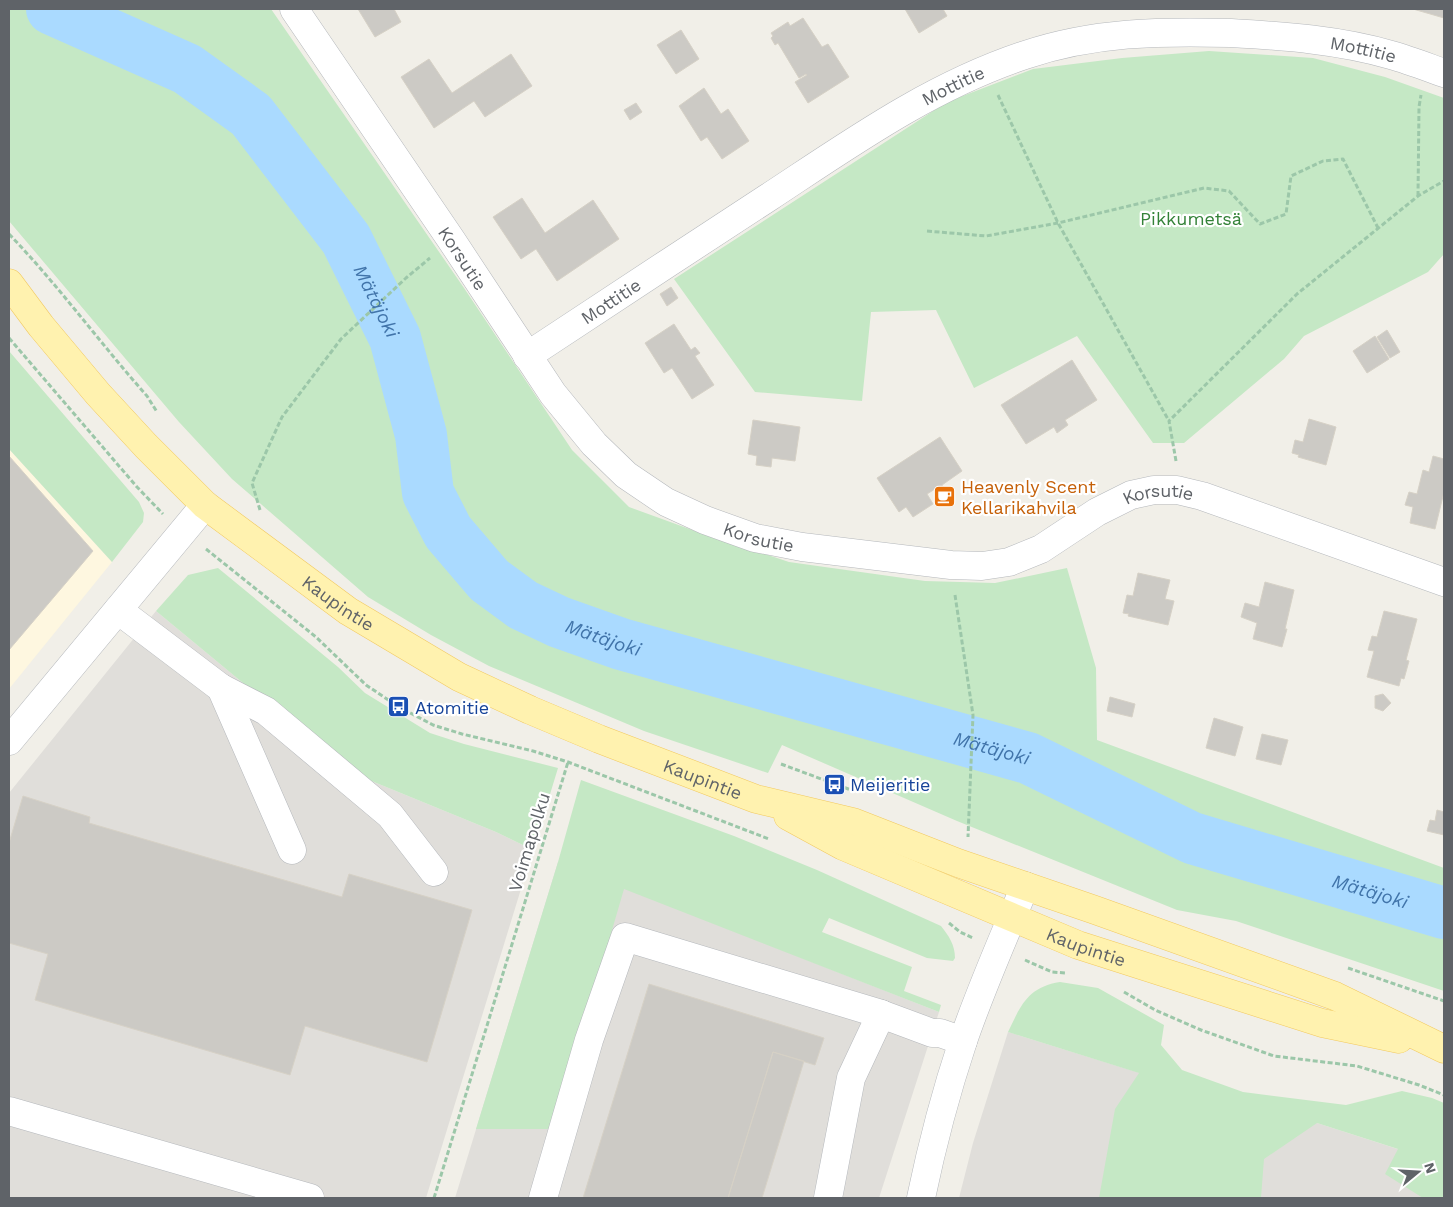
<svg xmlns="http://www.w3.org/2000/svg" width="1453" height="1207" viewBox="0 0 1453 1207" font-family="'Work Sans',sans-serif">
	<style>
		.commercial { fill: #fef7e0 }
		.industrial { fill: #e0deda }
		.green { fill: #c5e8c5 }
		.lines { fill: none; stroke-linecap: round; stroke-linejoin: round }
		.stream { stroke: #aadaff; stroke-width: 9 }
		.river { stroke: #aadaff; stroke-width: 52 }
		.building { fill: #cccac5; stroke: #d6d1c6 }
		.minor-casing { stroke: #b5b8bc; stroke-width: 29 }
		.major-casing { stroke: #f2c960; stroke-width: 29 }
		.path { stroke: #9cc7a9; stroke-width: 3; stroke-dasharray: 5 2.5; stroke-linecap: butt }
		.minor { stroke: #fff; stroke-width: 28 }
		.major { stroke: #fff2af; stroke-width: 28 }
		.labels { text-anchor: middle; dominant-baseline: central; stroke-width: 4.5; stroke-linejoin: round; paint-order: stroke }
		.street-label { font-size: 18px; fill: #5f6368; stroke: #fff }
		.park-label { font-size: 18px; fill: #348238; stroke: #fff }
		.food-label { font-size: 18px; fill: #c56008; stroke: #fff; text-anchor: start }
		.transit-label { font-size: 18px; fill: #164399; stroke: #fff; text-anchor: start }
		.water-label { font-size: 19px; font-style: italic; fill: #4174aa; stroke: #fff }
	</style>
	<rect width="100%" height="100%" fill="#f1efe8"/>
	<!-- commercial -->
	<path class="commercial" d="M9,449L112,562L9,689Z"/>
	<!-- industrial -->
	<path class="industrial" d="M156,611L352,773L496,832L533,850L426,1198H9V793Z
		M558,862L939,1012L879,1198H455Z
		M1008,1032L1140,1073L1317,1123L1444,1164V1198H959L973,1143Z"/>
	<!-- green -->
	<path class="green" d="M9,9H271L464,288L572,450L629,507L695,531L789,562L925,581L995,583L1067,568L1096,668L1097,740L1444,868V991L1236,921L1177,910L957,821L782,745L768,773L644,731L489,666L431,635L368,597L232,479L179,422L9,221Z
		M1209,51L1313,58L1385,77L1444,98V254L1428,272L1304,336L1284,359L1184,443H1153L1077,336L974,388L936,310L871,312L862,401L755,392L674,279L947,102L1033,69L1122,58Z
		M9,351L139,502L144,513L143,522L112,562L9,449Z
		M218,568L338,667L365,693L430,733L464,744L558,768L533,850L496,832L352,773L156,611L188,575Z
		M581,780L734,836L817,870L941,926C949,936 955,945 955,958L953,961L927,958L829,918L822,932L912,967L904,991L941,1005L939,1012L624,889L554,1129H476L558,862Z
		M1060,982L1098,988L1164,1025L1161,1045L1182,1070L1243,1092L1346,1105L1402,1091L1432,1098L1444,1103V1198H1423L1385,1174L1398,1149L1317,1123L1264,1159L1261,1198H1099L1115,1109L1139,1073L1008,1032C1021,1005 1028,987 1060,982Z"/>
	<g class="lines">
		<!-- stream -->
		<path class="stream" d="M481,590L489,580"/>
		<!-- river -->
		<path class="river" id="s1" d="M52,9L187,69L251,115L346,239L395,338L421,435L428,493L448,532L489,580L523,605L559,622L621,644L1028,758L1192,838L1444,913"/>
	</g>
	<!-- building -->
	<path class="building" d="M358,9H394L401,22L375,37Z
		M905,9H943L947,16L919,33Z
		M1413,9H1444V18Z
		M803,18L822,47L828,44L849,77L808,103L795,82L807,75L806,74L799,78L778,43L775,45L771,38L773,36L771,33L788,22L790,26Z
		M681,30L699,59L676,74L657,45Z
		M511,54L532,86L485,117L474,101L434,128L401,77L429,59L452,93Z
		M704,88L721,114L728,109L749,141L722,159L707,137L701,141L679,106Z
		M636,103L642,112L630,120L624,110Z
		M522,198L545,233L593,200L619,239L557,281L536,249L521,259L493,217Z
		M671,287L678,298L667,306L660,294Z
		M674,324L691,350L695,347L700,353L695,356L714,385L692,399L672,368L664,373L645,343Z
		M1387,330L1400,352L1390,358L1377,337Z
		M1375,336L1389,359L1367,373L1353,351Z
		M1072,360L1097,400L1065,420L1068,425L1057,433L1054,427L1026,444L1001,405Z
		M1309,419L1336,427L1326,465L1298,457L1299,455L1292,453L1295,440L1303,442Z
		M753,420L800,427L795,461L772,458L771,467L756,465L757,456L748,454Z
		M940,437L962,471L942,485L950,496L943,501L935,489L927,494L933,504L913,517L906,507L899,512L877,478Z
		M9,456L93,551L9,650Z
		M1433,456L1444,459V492L1435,529L1410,523L1413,507L1405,505L1409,492L1417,494L1423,470L1429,472Z
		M1138,573L1170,580L1165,599L1174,601L1168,625L1128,616L1129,614L1123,613L1127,595L1133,596Z
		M1265,582L1294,590L1285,629H1287L1282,647L1253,639L1257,623L1241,617L1245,603L1259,607Z
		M1384,611L1417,619L1406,660L1409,661L1404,679L1401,678L1399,686L1367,677L1374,651L1368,650L1372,636L1377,637Z
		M1383,694L1391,703L1383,711L1375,708V696Z
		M1110,697L1135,704L1132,717L1107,711Z
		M1214,718L1243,727L1235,756L1206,748Z
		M1262,734L1288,740L1281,765L1256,759Z
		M23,796L90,817L89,823L342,897L349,874L472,910L427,1062L305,1026L290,1075L35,1000L48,954L9,943V843Z
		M1437,810L1444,812V835L1427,831L1430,820L1435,821Z
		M649,984L824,1038L815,1065L773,1052L728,1198H583Z
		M773,1052L804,1061L762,1198H728Z"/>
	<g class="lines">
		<defs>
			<g id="minor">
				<path id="s2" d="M294,9L452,241L553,394L594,444L626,475L666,502L705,520L755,538L802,547L951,565L982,566L1009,562L1041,549L1097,512L1131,495L1154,490H1177L1202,496L1444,582"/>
				<path id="s3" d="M527,356C608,302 688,250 769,197C851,143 931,86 1025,55C1093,32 1160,31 1231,33C1284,36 1340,40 1391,55C1409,60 1427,67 1444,73"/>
				<path d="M118,610L221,688L292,850"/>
				<path d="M221,688L266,711L390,815L434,872"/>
				<path d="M9,741L205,505"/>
				<path d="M9,1111L310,1198"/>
				<path d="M543,1198L589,1040L625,937L881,1014"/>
				<path d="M828,1198L851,1078L881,1014L932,1033H940L963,1041"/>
				<path d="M921,1198C932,1145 946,1092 963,1041C981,988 1004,937 1025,886"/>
			</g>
			<g id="major">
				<path id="s4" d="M9,283L41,326L98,394L146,446L205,505L348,611L459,677L530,710L599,739L756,799L853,822L958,863L1095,910L1335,996L1444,1049"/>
				<path id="s5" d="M788,816L843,846L1078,945L1322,1023L1399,1039"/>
			</g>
		</defs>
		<!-- minor casing -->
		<use href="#minor" class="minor-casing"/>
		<!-- major casing -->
		<use href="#major" class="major-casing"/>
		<!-- path -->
		<path class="path" d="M998,95L1058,223L1169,421
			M1418,196L1419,107L1421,95
			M927,231L986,236L1058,223L1204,188L1229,191L1260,224L1286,214L1291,176L1323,161L1343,159L1378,228
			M9,234C58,285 100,343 147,396L157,412
			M9,338L137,487L163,514
			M1176,461L1169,421L1297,294L1418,196L1444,181
			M260,510L252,483L282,417L341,339L406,278L430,258
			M206,549L316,637L366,685L399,707L433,725L462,734L533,751L568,762L769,839
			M955,595L973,715L968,837
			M781,764L851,790
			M949,923L960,932L973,938
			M1025,960L1052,972L1066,973
			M1348,968L1444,1001
			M1124,992L1155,1010L1201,1030L1274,1056L1357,1066L1419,1085L1444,1095
			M434,1198L568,762"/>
		<!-- minor -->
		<use href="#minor" class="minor"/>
		<!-- major -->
		<use href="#major" class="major"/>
	</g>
	<!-- icons -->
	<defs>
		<symbol id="cafe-square" viewBox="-11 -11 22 22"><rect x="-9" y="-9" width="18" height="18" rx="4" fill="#e8710a" stroke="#fff"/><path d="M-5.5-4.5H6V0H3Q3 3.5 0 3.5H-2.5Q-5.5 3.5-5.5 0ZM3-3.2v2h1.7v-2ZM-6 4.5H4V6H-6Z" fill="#fff"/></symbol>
		<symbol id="bus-square" viewBox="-11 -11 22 22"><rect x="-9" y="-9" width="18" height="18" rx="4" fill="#1a4fb4" stroke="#fff"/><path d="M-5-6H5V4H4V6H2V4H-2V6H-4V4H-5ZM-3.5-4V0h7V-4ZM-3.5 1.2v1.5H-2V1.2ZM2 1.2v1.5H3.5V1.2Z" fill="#fff"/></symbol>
	</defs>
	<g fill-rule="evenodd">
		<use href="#cafe-square" x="932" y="484" width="25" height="25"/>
		<use href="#bus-square" x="386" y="694" width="25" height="25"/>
		<use href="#bus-square" x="822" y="772" width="25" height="25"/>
	</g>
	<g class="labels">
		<!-- street labels -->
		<g class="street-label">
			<text stroke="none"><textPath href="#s3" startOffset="925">Mottitie</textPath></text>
			<text stroke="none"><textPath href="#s3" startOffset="505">Mottitie</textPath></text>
			<text stroke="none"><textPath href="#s2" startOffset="301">Korsutie</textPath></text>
			<text stroke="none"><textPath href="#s3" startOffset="100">Mottitie</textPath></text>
			<text stroke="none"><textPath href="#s2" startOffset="1141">Korsutie</textPath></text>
			<text stroke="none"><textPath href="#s2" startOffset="721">Korsutie</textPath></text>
			<text stroke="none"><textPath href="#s4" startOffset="462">Kaupintie</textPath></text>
			<text stroke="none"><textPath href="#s4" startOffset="868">Kaupintie</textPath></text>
			<text transform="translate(529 842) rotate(-73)">Voimapolku</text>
			<text stroke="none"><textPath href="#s5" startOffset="326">Kaupintie</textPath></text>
		</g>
		<!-- park labels -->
		<g class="park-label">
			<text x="1191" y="218">Pikkumetsä</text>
		</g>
		<!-- food labels -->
		<g class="food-label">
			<text x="961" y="486">Heavenly Scent<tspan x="961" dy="21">Kellarikahvila</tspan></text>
		</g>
		<!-- transit labels -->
		<g class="transit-label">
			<text x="415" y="707">Atomitie</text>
			<text x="850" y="784">Meijeritie</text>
		</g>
		<!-- water labels -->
		<g class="water-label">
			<text stroke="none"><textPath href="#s1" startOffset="452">Mätäjoki</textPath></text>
			<text stroke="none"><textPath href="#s1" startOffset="888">Mätäjoki</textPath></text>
			<text stroke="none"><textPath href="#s1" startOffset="1292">Mätäjoki</textPath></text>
			<text stroke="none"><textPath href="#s1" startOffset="1698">Mätäjoki</textPath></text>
		</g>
	</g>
	<!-- border -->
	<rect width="1453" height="1207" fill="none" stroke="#5f6368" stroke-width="20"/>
	<!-- north arrow -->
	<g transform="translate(1418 1172) rotate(72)" stroke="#ffffff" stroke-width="4" paint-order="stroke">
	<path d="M0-4L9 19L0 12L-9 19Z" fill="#5f6368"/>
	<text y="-8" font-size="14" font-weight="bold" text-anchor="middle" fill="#5f6368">N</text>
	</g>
</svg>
